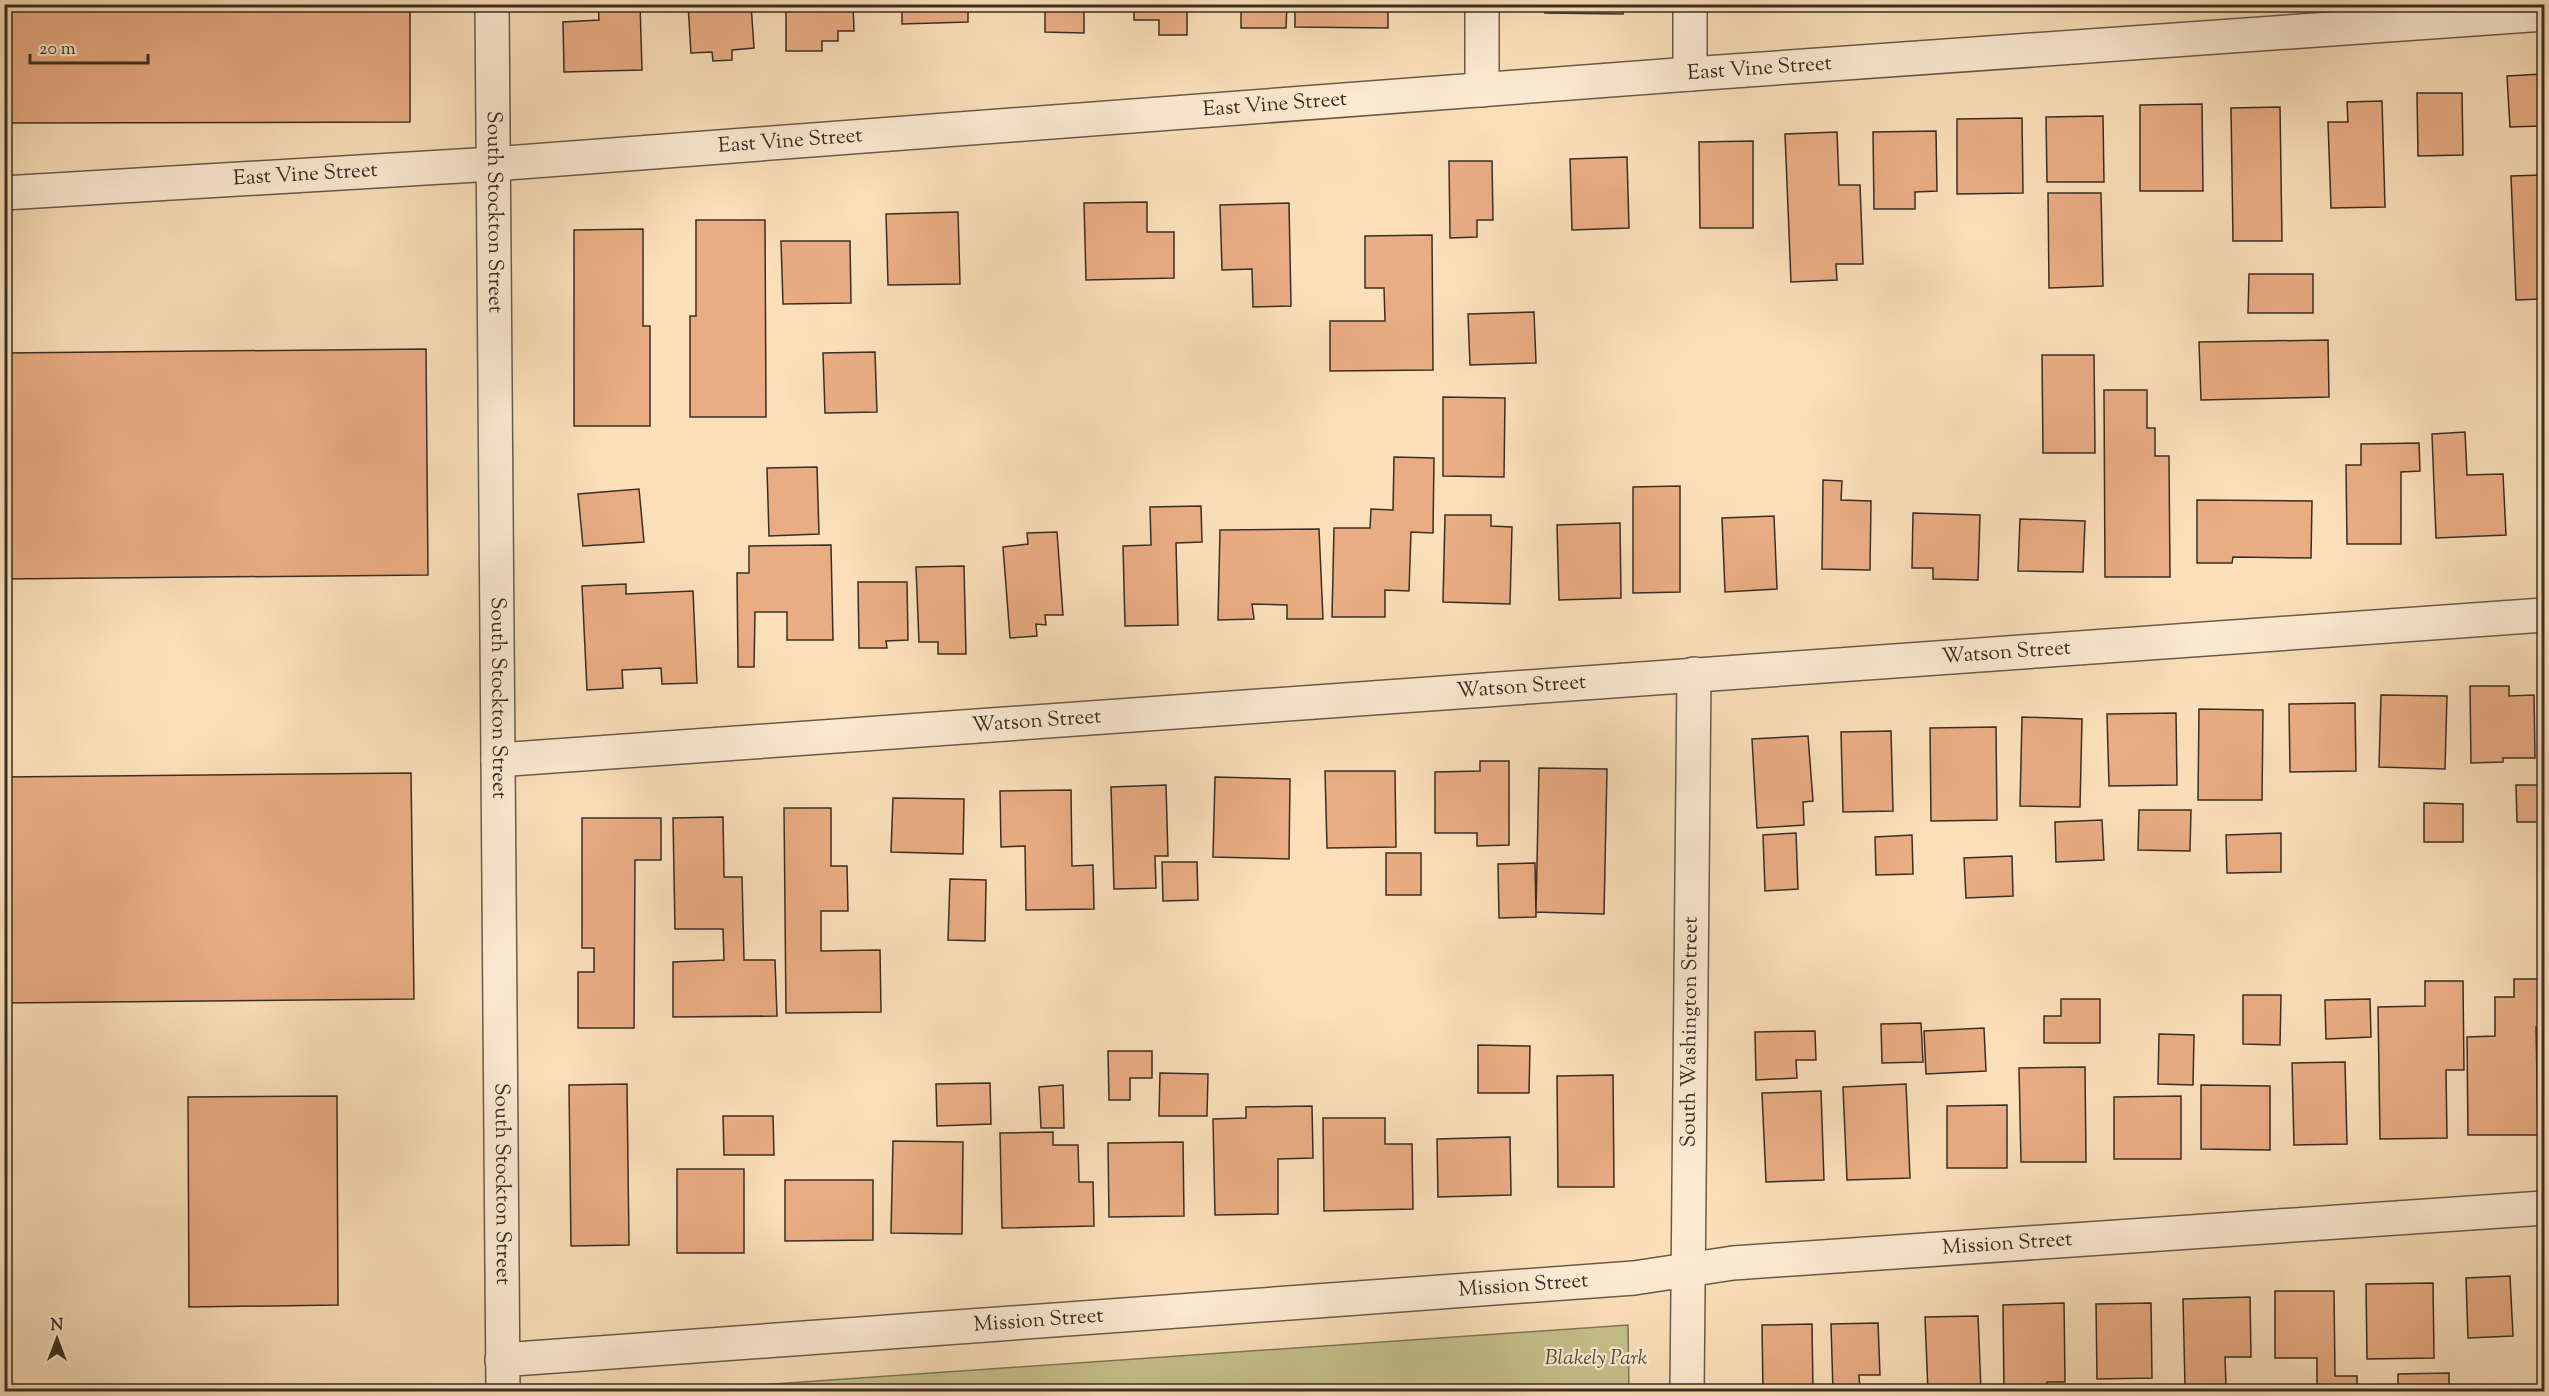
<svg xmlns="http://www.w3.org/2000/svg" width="2549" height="1396" viewBox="0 0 2549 1396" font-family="'Sorts Mill Goudy',serif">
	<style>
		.green { fill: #c5c08b; stroke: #7e7858; stroke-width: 1.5 }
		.building { fill: #eaac83; stroke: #382f26; stroke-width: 1.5 }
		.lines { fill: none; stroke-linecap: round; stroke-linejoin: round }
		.minor-casing { stroke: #685b4b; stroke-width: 36 }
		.minor { stroke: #fcead2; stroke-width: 33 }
		.labels { text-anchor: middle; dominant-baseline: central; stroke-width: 4.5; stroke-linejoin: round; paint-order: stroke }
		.street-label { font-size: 21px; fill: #382f26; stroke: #fcead2 }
		.park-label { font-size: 21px; font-style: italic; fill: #544c3a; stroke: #fcead2 }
	</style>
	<rect width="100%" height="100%" fill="#fadfb9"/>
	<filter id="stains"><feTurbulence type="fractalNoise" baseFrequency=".00333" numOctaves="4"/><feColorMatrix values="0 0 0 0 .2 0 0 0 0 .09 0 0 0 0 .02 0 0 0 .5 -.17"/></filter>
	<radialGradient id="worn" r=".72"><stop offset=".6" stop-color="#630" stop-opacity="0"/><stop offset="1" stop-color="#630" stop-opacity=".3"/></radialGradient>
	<!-- green -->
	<path class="green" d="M1628,1325L1629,1391H671Z"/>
	<!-- building -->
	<path class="building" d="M4,4H410V122L4,123Z
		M598,4H640L642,70L564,72L563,22L599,20Z
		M688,4H751L754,48L732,50V60L713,61L712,52L691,53Z
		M786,4H853L854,31H838V41H822V51H786Z
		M902,4H968V22L902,24Z
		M1045,4H1084V33L1045,32Z
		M1134,4H1187V35H1159V20H1134Z
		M1241,4H1287L1286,28H1241Z
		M1295,4H1388V28L1295,27Z
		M1545,4H1623V14L1545,13Z
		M2544,74V126L2510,127L2507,76Z
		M2417,93H2462L2463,155L2418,156Z
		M2382,101L2385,207L2331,208L2328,122H2348L2347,102Z
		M2202,104L2203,191H2140V105Z
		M2280,107L2282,241H2233L2231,108Z
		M2103,116L2104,182H2047L2046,117Z
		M2022,118L2023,193L1957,194V119Z
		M1936,131L1937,191L1915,192V209H1874L1873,132Z
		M1837,132L1839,185H1860L1863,264H1836L1837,280L1791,282L1785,134Z
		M1753,141V228H1700L1699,142Z
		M1627,157L1629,228L1572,230L1570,159Z
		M1449,161H1492L1493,220H1477V237L1450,238Z
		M2544,175V299L2516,300L2511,176Z
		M2048,193H2101L2103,286L2049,288Z
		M1147,202V232H1174V278L1086,280L1084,203Z
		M1289,203L1291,306L1253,307L1252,269L1222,270L1220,205Z
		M958,212L960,284L888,285L886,214Z
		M696,220H765L766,417H690V316H696Z
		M643,229V326H650V426H574V230Z
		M1432,235L1433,370L1330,371V321H1385L1384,288H1365V236Z
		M781,241H850L851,303L783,304Z
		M2249,274H2313V313H2248Z
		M1534,312L1536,363L1470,365L1468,314Z
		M2328,340L2329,397L2201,400L2199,342Z
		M426,349L428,575L4,579V353Z
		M875,352L877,412L825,413L823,353Z
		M2042,355H2094L2095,453H2043Z
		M2104,390H2147V428H2155V456H2169L2170,577H2105Z
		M1443,397L1505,398L1504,477L1443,476Z
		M2465,432L2467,475L2503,474L2506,535L2436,538L2432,434Z
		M2419,443L2420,471L2401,472V544H2347L2346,465H2361V444Z
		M1394,457L1434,458L1433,533L1411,532L1409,591L1385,590V617H1332L1334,528H1370L1371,509L1393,510Z
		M817,467L819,534L769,536L767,468Z
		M1823,480L1842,481L1841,500L1871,501L1870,570L1822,569Z
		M1680,486V592L1633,593V487Z
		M639,489L644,542L583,546L578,494Z
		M2197,500L2312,501L2311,558L2233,557L2232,563H2197Z
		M1201,506L1202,542L1176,543L1178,625L1125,626L1123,546L1151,545L1150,507Z
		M1913,513L1980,515L1978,580L1933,579V568H1912Z
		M1445,515H1491V526L1512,527L1510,604L1443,602Z
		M1774,516L1777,589L1725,592L1722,518Z
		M2020,519L2085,521L2083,572L2018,571Z
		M1620,523L1621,598L1559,600L1557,525Z
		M1319,529L1323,619H1287V605L1252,604L1254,619L1218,620L1220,530Z
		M1057,532L1063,615H1045L1046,625L1036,624L1037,636L1010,638L1003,547L1028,544L1027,533Z
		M831,545L833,640H787V612H755L754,667H738L737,573H749V546Z
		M964,566L966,654H938V642H919L916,567Z
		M858,582H907L908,640L886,641L887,648H859Z
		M626,584V594L693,591L697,683L662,684L661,668L622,670L623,688L587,690L582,586Z
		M2470,686H2509V696L2534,695L2535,758H2503V762L2471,763Z
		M2381,695L2447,696L2445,769L2379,767Z
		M2355,703L2356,771L2290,772L2289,704Z
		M2199,709L2263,710L2262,800H2198Z
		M2176,713L2177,785L2109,786L2107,714Z
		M2022,717L2082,719L2080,807L2020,806Z
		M1996,727L1997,820L1931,821L1930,728Z
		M1891,731L1893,811L1843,812L1841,732Z
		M1808,736L1813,801L1803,802L1804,825L1757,828L1752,739Z
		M1480,761H1509V845L1477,846V833H1435V772L1480,771Z
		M1539,768L1607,769L1604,914L1536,912Z
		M1325,771H1395L1396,847L1327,848Z
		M411,773L414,999L4,1003V777Z
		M1215,777L1290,779L1289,859L1213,857Z
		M1166,785L1168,856H1155L1156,888L1114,889L1111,787Z
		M2516,785H2544V822H2517Z
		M1071,790L1072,866L1093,865L1094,909L1026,910L1025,846L1001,847L1000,791Z
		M893,798L964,799L963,854L891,852Z
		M2424,803L2463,804V842H2424Z
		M784,808H831V866H847L848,911H821V951L880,950L881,1012L786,1013Z
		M2139,810H2191L2190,851L2138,850Z
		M723,817L724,877H742L744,960H775L777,1016L673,1017V962L724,960L723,929H675L673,818Z
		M582,818H661V860H635L634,1028H578V972H594V948H582Z
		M2102,820L2104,860L2056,862L2055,822Z
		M1796,833L1798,889L1765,891L1763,835Z
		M2281,833V872L2227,873L2226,835Z
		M1912,835L1913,874L1876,875L1875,837Z
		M1386,853H1421V895H1386Z
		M2012,856L2013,896L1966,898L1964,858Z
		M1162,862H1197L1198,900L1163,901Z
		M1535,863L1536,917L1499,918L1498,864Z
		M950,879L986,880L985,941L948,940Z
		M2514,979H2544V1027H2536L2538,1135H2468L2467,1037L2495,1036V997H2514Z
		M2425,981H2463L2464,1070H2446L2447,1138L2380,1139L2378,1007L2425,1006Z
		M2243,995H2281L2280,1045L2243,1044Z
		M2061,999H2100V1043H2044V1016H2061Z
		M2370,999L2371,1037L2326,1039L2325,1000Z
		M1921,1023L1923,1062L1882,1063L1881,1024Z
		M1984,1028L1986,1071L1926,1074L1924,1031Z
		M1815,1031L1816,1060H1796L1797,1078L1756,1080L1755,1032Z
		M2159,1034L2194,1035L2193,1085L2158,1084Z
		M1478,1045L1530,1046L1529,1093H1478Z
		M1108,1051H1152V1078H1130V1100H1109Z
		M2345,1062L2347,1144L2294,1145L2292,1063Z
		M2085,1067L2086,1162H2021L2019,1068Z
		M1160,1073L1208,1074L1207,1116H1159Z
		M1613,1075L1614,1187H1558L1557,1076Z
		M990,1083L991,1124L937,1126L936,1084Z
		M627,1084L629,1245L571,1246L569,1085Z
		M1906,1084L1910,1178L1847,1180L1843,1087Z
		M1063,1085L1064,1128H1041L1039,1087Z
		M2201,1085L2270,1086V1150L2201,1149Z
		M1821,1091L1824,1180L1766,1182L1762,1093Z
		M337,1096L338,1305L189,1307L188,1097Z
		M2181,1096V1159H2114V1097Z
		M2007,1105V1168H1947V1106Z
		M1312,1106L1313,1158L1278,1159V1214L1215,1215L1213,1119L1246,1118V1107Z
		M723,1116H773L774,1155H724Z
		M1323,1118H1385V1144H1412L1413,1209L1324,1211Z
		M1053,1132V1145H1078L1079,1182H1093L1094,1226L1002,1228L1000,1133Z
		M1510,1137L1511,1195L1438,1197L1437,1139Z
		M893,1141L963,1142L962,1234L891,1233Z
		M1183,1142L1184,1216L1109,1217L1108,1143Z
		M677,1169H744V1253H677Z
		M785,1180H873V1240L785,1241Z
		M2510,1276L2513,1336L2468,1338L2466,1278Z
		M2433,1283L2434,1358L2367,1359L2366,1284Z
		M2275,1291H2334L2335,1376H2357V1392H2317V1358H2275Z
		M2250,1297L2251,1357H2225L2226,1386L2185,1387L2183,1299Z
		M2064,1303L2065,1382H2047V1392H2004L2003,1305Z
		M2151,1303L2152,1378L2097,1379L2096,1304Z
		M1978,1316L1981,1392H1928L1925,1317Z
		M1878,1323L1880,1375H1859L1860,1392H1833L1831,1324Z
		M1812,1324L1813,1392H1763L1762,1325Z
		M2449,1373V1392H2398V1374Z"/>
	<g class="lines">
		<defs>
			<g id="minor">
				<path id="s1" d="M492,4L503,1392"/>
				<path d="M1482,4V90"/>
				<path d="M1690,74V4"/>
				<path id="s2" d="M4,193L493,164L1690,74L2544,14"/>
				<path id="s3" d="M498,760L2544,615"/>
				<path id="s4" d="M502,1360L1634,1278L1733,1263L2544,1208"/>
				<path id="s5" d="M1687,1392L1694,674"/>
			</g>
		</defs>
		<!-- minor casing -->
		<use href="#minor" class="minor-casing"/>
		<!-- minor -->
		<use href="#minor" class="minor"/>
	</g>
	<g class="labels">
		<!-- street labels -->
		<g class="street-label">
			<text stroke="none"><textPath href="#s2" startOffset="1760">East Vine Street</textPath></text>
			<text stroke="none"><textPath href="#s2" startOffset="1274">East Vine Street</textPath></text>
			<text stroke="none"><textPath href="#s2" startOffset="788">East Vine Street</textPath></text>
			<text stroke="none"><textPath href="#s2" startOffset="302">East Vine Street</textPath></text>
			<text stroke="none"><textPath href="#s1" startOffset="208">South Stockton Street</textPath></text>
			<text stroke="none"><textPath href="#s3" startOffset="1512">Watson Street</textPath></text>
			<text stroke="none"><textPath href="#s3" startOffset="1026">Watson Street</textPath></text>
			<text stroke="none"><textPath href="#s1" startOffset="694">South Stockton Street</textPath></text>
			<text stroke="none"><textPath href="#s3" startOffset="540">Watson Street</textPath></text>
			<text stroke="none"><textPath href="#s5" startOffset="360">South Washington Street</textPath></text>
			<text stroke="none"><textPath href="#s1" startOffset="1180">South Stockton Street</textPath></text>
			<text stroke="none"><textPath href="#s4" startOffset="1510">Mission Street</textPath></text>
			<text stroke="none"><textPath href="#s4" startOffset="1024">Mission Street</textPath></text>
			<text stroke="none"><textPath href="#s4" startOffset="538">Mission Street</textPath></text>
		</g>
		<!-- park labels -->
		<g class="park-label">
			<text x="1596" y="1359">Blakely Park</text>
		</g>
	</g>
	<!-- margin -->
	<rect width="2549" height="1396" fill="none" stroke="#fadfb9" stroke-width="24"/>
	<rect x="6" y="6" width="2537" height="1384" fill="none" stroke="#382f26" stroke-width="3"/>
	<rect x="12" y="12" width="2525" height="1372" fill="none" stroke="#382f26" stroke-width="1.5"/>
	<!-- north arrow -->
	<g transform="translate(57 1339)" stroke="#fcead2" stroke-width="4.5" paint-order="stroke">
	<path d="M0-4.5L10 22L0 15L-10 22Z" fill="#382f26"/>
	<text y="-9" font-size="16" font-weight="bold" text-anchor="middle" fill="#382f26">N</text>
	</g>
	<!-- scale -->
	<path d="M30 54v9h118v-9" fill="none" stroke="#382f26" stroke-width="3"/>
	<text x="39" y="54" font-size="18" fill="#382f26" stroke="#fcead2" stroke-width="4.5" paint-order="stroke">20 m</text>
	<rect width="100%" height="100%" filter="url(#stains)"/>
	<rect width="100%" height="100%" fill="url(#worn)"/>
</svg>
